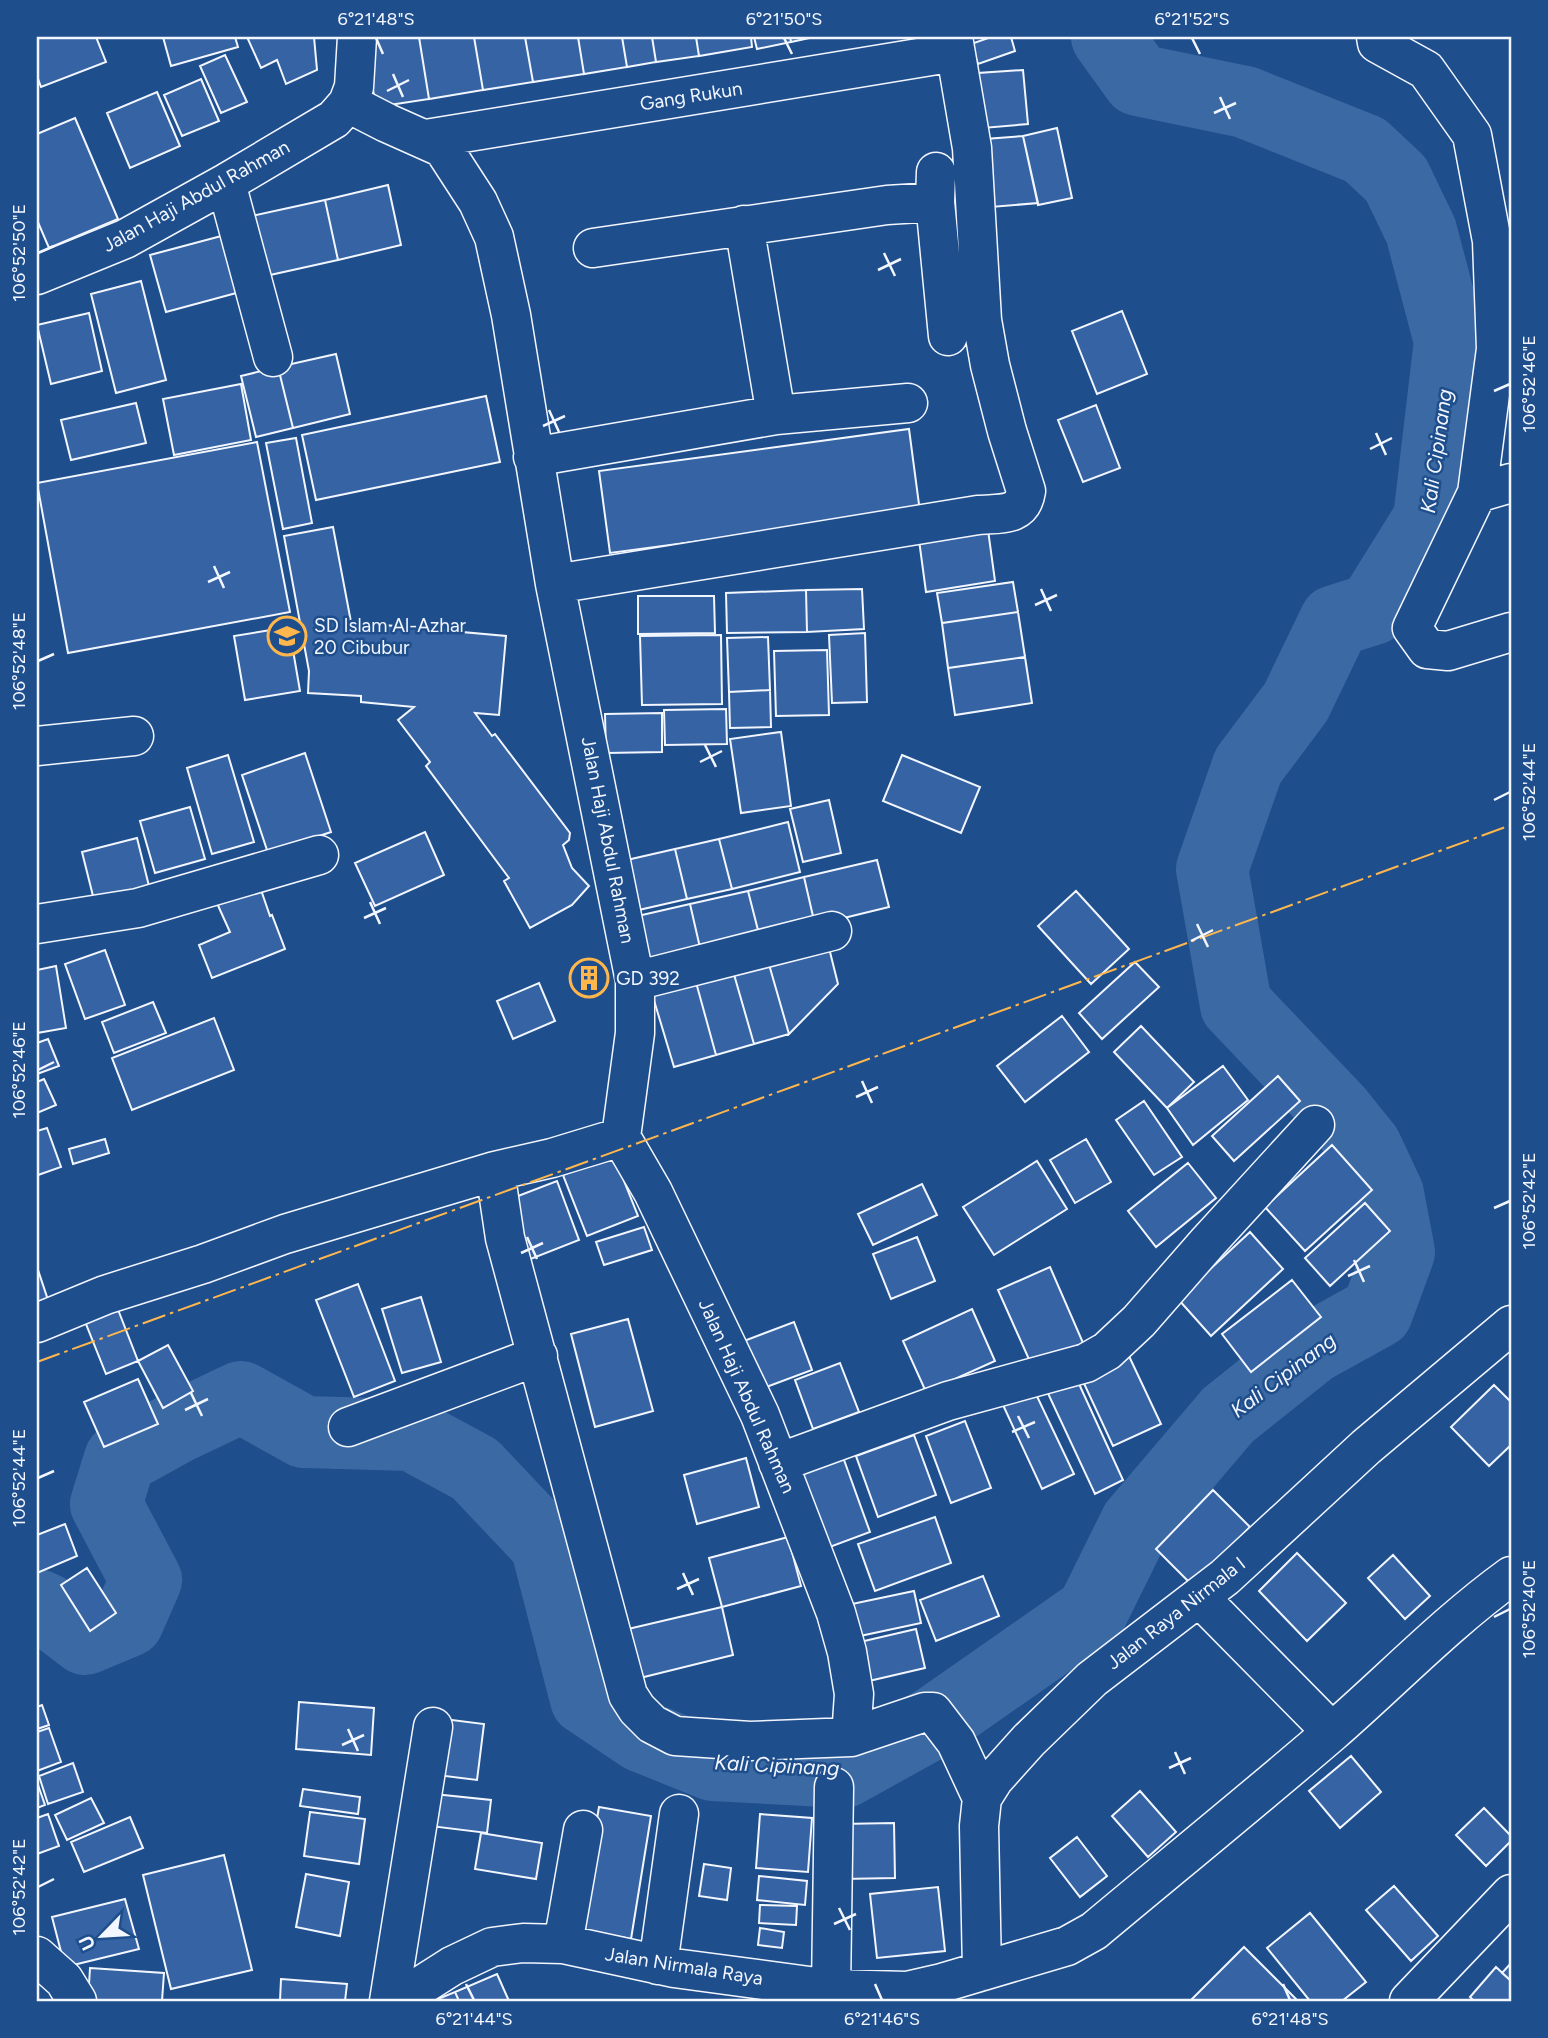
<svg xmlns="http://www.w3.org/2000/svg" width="1548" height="2038" viewBox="0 0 1548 2038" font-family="Figtree,sans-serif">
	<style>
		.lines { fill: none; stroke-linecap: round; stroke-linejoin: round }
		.river { stroke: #3b69a3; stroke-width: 72 }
		.building { fill: #3563a3; stroke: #f2f6ff; stroke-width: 2 }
		.minor-casing { stroke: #f2f6ff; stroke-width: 41 }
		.minor { stroke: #1f4e8c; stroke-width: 38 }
		.power { stroke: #ffb74d; stroke-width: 2; stroke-dasharray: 24 5 3.5 5; stroke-linecap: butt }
		.ticks { fill: none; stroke: #f2f6ff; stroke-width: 2.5 }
		.labels { text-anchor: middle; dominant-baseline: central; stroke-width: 5; stroke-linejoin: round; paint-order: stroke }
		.street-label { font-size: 19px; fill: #f2f6ff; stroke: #1f4e8c }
		.poi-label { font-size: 19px; fill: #f2f6ff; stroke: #1f4e8c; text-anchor: start }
		.water-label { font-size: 21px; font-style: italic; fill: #f2f6ff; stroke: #1f4e8c }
		.neatline { fill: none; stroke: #f2f6ff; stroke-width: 2.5 }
		.ticks-label { font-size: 18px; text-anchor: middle; fill: #f2f6ff }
	</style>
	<rect width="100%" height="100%" fill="#1f4e8c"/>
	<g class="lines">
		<!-- river -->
		<path class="river" d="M37,1605L46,1609L85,1639L128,1621L146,1580L106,1504L120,1459L176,1428L241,1397L304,1432L412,1435L475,1469L546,1544L586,1699L641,1736L713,1765L844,1772L936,1721L1092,1612L1136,1523L1228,1415L1312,1348L1377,1312L1399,1252L1388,1194L1366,1147L1337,1111L1236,1005L1212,869L1248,766L1296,702L1335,621L1373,609L1429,519L1450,341L1421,231L1396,179L1365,150L1245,102L1138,80L1107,37"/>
	</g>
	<!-- building -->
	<path class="building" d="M37,37H96L106,62L41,87L37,76Z
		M163,37H235L238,47L171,66Z
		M247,37H314L317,70L286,84L277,60L261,68Z
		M364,37H419L429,99L376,107Z
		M419,37H474L483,90L429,99Z
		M474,37H525L533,82L483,90Z
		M525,37H578L584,74L533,82Z
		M578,37H622L627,67L584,74Z
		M622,37H652L656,62L627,67Z
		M652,37H696L699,56L656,62Z
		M696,37H751L752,47L699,56Z
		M754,37H790L791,42L757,49Z
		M790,37H814L791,42Z
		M991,37H1011L1015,51L978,64L971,44Z
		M225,55L247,102L221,113L200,66Z
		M1023,70L1028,124L983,128L978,73Z
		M201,79L219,121L182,136L164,95Z
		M157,92L180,146L130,168L107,113Z
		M75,118L118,219L49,248L37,220V134Z
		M1057,128L1072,198L1038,205L1023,136Z
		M1023,136L1038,203L991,207L985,139Z
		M388,185L401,245L338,260L325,200Z
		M325,200L338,260L261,277L247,217Z
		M225,235L240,292L166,312L150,255Z
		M141,281L166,380L116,393L91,294Z
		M1122,311L1147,374L1097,394L1072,331Z
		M89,313L102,371L51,384L37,325Z
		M336,354L350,414L293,428L278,367Z
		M278,367L293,428L256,437L241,376Z
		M241,384L251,440L174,455L163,399Z
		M486,396L500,462L316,500L302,435Z
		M136,403L146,443L71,460L61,420Z
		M1096,405L1120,468L1083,482L1058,420Z
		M909,429L920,512L610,553L599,471Z
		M296,438L312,523L283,529L266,443Z
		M257,442L290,612L68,653L37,483Z
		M333,527L351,622L506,636L499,715L475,713L492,736L495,734L570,833L569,840L563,845L572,868L589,886L572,905L530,928L504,881L509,878L426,766L430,762L398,720L414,707L361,702V696L308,693L309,671L284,536Z
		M988,530L995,581L926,592L919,540Z
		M1013,582L1018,612L942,623L937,593Z
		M862,589L864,629L807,632L806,590Z
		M806,590L807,632L727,633L726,593Z
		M638,596H714L715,633L638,634Z
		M1018,612L1025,657L948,668L942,623Z
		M289,627L300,691L245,700L234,636Z
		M865,633L867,702L832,703L829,635Z
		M721,635L722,704L642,705L640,636Z
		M768,637L770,690L729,692L727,638Z
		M827,650L829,715L776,716L774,651Z
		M1025,657L1032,703L955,715L948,668Z
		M770,690L771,727L730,728L729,692Z
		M726,709L727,744L665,745L664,710Z
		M662,713V752L606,753L605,714Z
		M781,732L791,806L741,813L730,739Z
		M305,753L331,832L268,853L242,775Z
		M228,755L254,842L212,854L187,768Z
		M902,755L980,787L961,833L883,801Z
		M829,800L841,853L803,862L790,809Z
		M190,807L205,859L155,873L140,821Z
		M788,822L800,872L732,889L719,839Z
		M425,832L444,875L375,906L355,863Z
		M137,838L150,890L95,904L82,852Z
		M719,839L732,889L687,899L675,849Z
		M675,849L687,899L630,912L618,862Z
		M877,860L889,907L815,925L804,877Z
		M804,877L815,925L760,938L748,891Z
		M260,887L270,916L272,915L285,949L212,978L199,945L230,932L216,901Z
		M748,891L760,938L701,952L690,904Z
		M1076,891L1129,949L1091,984L1038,926Z
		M690,904L701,952L640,966L629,918Z
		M827,940L838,984L789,1034L766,954Z
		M105,950L125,1005L85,1019L65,964Z
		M766,954L789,1034L754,1044L731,964Z
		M1135,962L1159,987L1102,1039L1079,1013Z
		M731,964L754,1044L716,1055L694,975Z
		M56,966L66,1028L37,1033V970Z
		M594,966L601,981L584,989L577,974Z
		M694,975L716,1055L674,1067L650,987Z
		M539,983L555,1021L513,1039L497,1001Z
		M153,1002L166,1033L114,1053L102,1022Z
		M1062,1016L1089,1052L1025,1102L997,1066Z
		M214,1018L234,1070L132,1110L112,1058Z
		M1141,1026L1194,1082L1167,1108L1114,1052Z
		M48,1039L59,1066L37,1074V1043Z
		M1223,1066L1248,1100L1193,1145L1167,1108Z
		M1278,1076L1300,1101L1234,1161L1212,1136Z
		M44,1079L56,1105L37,1113V1082Z
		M1144,1101L1182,1157L1154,1175L1116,1120Z
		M47,1128L61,1167L38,1175L37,1131Z
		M105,1139L109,1153L73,1164L69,1149Z
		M1086,1139L1111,1182L1075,1203L1050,1160Z
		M1332,1145L1372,1190L1305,1251L1265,1207Z
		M614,1156L638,1216L587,1236L563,1175Z
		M1037,1161L1067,1209L994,1255L963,1207Z
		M1188,1163L1216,1198L1156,1247L1128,1211Z
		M557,1181L579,1240L523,1262L500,1203Z
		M922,1184L937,1215L873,1245L858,1214Z
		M1365,1203L1390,1231L1330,1286L1305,1258Z
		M644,1227L652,1250L604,1265L596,1242Z
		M1250,1232L1283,1269L1211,1336L1178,1299Z
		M917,1237L935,1281L891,1299L873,1254Z
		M37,1267L48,1300L37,1304Z
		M1050,1267L1087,1352L1036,1375L998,1290Z
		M1292,1280L1321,1317L1251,1372L1222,1334Z
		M358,1284L395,1381L354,1397L316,1300Z
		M421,1297L441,1362L402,1373L382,1309Z
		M117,1307L138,1361L106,1374L84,1319Z
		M972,1309L995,1361L926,1392L903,1341Z
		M628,1319L653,1411L595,1427L571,1334Z
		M794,1322L812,1370L753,1392L736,1344Z
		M168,1345L193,1391L163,1408L138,1361Z
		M1128,1354L1161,1424L1113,1446L1081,1377Z
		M840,1363L859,1412L813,1429L795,1380Z
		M1074,1373L1123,1480L1095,1494L1045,1387Z
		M138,1379L158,1424L104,1447L84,1402Z
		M1494,1385L1511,1402V1445L1489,1466L1451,1427Z
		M1034,1390L1074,1474L1042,1489L1003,1405Z
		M965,1421L991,1488L951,1503L926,1436Z
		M914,1435L936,1495L878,1517L856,1456Z
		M839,1446L870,1532L819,1551L787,1465Z
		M746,1458L759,1507L697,1524L684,1475Z
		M1213,1490L1250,1527L1192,1585L1156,1549Z
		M935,1517L951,1563L875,1591L858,1544Z
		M65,1524L77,1556L37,1573V1535Z
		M788,1537L801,1586L722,1607L709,1558Z
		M1297,1553L1346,1603L1307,1641L1259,1591Z
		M1393,1555L1430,1596L1405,1619L1368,1578Z
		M87,1568L116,1613L90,1631L61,1585Z
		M983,1576L999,1616L936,1641L920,1600Z
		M914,1591L921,1623L860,1636L852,1604Z
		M722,1607L733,1655L640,1678L628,1629Z
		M916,1629L925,1668L856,1684L847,1645Z
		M299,1702L374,1708L371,1755L296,1749Z
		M42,1705L49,1725L37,1729V1707Z
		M436,1718L484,1724L477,1780L429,1774Z
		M49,1728L61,1762L37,1771V1732Z
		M1351,1756L1381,1792L1340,1828L1309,1791Z
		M73,1763L83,1792L48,1804L39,1776Z
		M37,1782L45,1805L37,1808Z
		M303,1789L360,1797L358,1814L300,1806Z
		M1140,1791L1176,1832L1148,1857L1112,1816Z
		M434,1794L491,1800L487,1833L430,1826Z
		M91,1798L104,1823L67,1840L55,1815Z
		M599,1807L651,1816L631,1939L578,1929Z
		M1484,1808L1511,1836V1841L1486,1866L1456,1835Z
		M310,1812L365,1819L359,1864L304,1856Z
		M48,1814L59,1846L37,1854V1818Z
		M760,1814L812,1818L808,1872L756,1868Z
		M130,1817L143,1848L84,1872L71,1842Z
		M894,1823L895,1878L842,1879L840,1824Z
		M481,1833L542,1843L536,1879L475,1869Z
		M1077,1837L1107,1876L1080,1897L1050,1858Z
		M224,1855L252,1970L171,1989L143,1875Z
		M704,1864L731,1868L727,1900L699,1896Z
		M306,1874L349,1882L340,1936L296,1927Z
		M759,1876L807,1881L805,1905L757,1900Z
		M1394,1886L1438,1936L1411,1961L1366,1910Z
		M938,1887L945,1951L877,1958L870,1894Z
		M125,1899L139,1949L65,1967L52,1917Z
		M760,1905L797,1906L796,1925L759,1923Z
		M1310,1913L1366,1982L1342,2001H1310L1267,1948Z
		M760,1928L784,1932L782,1948L758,1945Z
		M1244,1947L1298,2001H1190Z
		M1511,1963V1981L1502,1973Z
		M1496,1967L1511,1981V2001H1474L1470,1997Z
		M90,1968L164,1973L162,2001H88Z
		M497,1974L509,2001H459L455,1992Z
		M281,1979L347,1984L345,2001H280Z
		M455,1992L459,2001H433Z"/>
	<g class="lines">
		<defs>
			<path id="minor" d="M1376,37L1377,43L1426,70L1472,135L1492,241L1496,349L1477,493L1412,628L1427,649L1448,651L1511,632
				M348,103L387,123L443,148L478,202L494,237L511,315L555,584L635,981V1033L621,1137L653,1192L760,1415L836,1613L847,1652L854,1694L851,1737
				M426,139L955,52
				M936,172L935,202L948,336
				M226,183L273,357
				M744,225L776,415
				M593,248L887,205L935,202
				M37,275L125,239L226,183L334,119L348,103L354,87L357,37
				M533,457L776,415L908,403
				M1477,493L1511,483
				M555,584L978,515C999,513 1022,518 1026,491L1007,431L990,365L982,320L972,148L953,37
				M37,746L134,736
				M37,924L138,908L319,855
				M635,981L832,931
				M495,1171L505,1238L628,1695L637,1709L652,1724L675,1736L750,1741L851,1737L925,1712H933L956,1742L982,1798
				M37,1323L105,1295L203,1264L285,1234L495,1171L552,1158L621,1137
				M348,1427L538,1356
				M778,1463L948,1401L1086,1363L1107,1351L1139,1321L1208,1242L1315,1125
				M1199,1597L1332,1732
				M563,1944L583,1830
				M37,1956L64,1980L77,2001
				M658,1965L679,1814
				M982,1971L979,1826L982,1798L994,1779L1029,1740L1092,1679L1225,1577L1366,1447L1511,1325
				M831,1989L834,1787
				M389,2001L433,1727
				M397,2001L452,1966L492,1947L523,1943L563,1944L674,1968L831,1989L907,1991L942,1983L1067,1946L1094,1931C1173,1865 1253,1800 1331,1733C1391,1681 1446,1623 1511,1576
				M1409,2001L1511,1894"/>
		</defs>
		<!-- minor casing -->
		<use href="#minor" class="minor-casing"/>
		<!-- minor -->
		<use href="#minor" class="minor"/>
		<!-- power -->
		<path class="power" d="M37,1362L1511,825"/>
	</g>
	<!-- ticks -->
	<path class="ticks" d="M376,38L383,54M784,38L792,54M1192,38L1200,54M393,74L403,97M387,91L409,80M1220,97L1230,119M1214,113L1236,103M38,253L54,246M884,253L895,276M878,270L901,259M1494,391L1510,384M549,410L559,432M543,426L565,416M1376,433L1386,455M1370,449L1392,438M214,566L224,588M208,582L230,572M1041,589L1051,611M1035,605L1057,595M38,661L54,654M705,745L716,767M700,762L722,751M1494,800L1510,792M370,902L380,924M364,918L386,908M1197,924L1208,947M1191,941L1213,930M38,1070L54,1062M862,1081L872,1103M856,1097L878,1087M1494,1208L1510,1201M527,1237L537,1259M521,1253L543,1243M1354,1260L1364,1282M1348,1276L1370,1266M191,1393L202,1416M185,1410L208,1399M1018,1416L1029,1438M1012,1432L1035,1422M38,1478L54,1471M683,1573L693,1595M677,1589L699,1579M1494,1617L1510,1609M348,1729L358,1751M342,1745L364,1735M1175,1752L1185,1774M1169,1768L1191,1758M38,1887L54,1879M839,1908L850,1930M834,1924L856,1914M466,1984L474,2000M875,1984L882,2000M1283,1984L1290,2000"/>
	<!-- icons -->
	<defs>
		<symbol id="school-ring" viewBox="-11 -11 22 22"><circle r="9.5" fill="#1f4e8c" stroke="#ffb74d" stroke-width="1.5"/><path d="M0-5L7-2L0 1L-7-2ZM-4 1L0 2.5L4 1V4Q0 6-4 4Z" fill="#ffb74d"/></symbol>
		<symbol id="building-ring" viewBox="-11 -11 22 22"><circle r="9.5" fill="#1f4e8c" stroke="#ffb74d" stroke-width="1.5"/><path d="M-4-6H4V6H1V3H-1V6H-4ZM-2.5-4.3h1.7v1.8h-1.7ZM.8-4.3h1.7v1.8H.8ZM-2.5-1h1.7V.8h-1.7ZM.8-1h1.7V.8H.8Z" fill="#ffb74d"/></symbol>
	</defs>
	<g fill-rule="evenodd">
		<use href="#school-ring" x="265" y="614" width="44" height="44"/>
		<use href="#building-ring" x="567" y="956" width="44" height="44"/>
	</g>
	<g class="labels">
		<!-- street labels -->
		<g class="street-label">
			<text transform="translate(691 96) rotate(-9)">Gang Rukun</text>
			<text transform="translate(196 196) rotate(-29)">Jalan Haji Abdul Rahman</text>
			<text transform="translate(608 840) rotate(79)">Jalan Haji Abdul Rahman</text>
			<text transform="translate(747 1396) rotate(66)">Jalan Haji Abdul Rahman</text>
			<text transform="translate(1176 1613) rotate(-38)">Jalan Raya Nirmala I</text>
			<text transform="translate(684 1966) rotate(9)">Jalan Nirmala Raya</text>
		</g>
		<!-- poi labels -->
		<g class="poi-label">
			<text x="314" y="625">SD Islam Al-Azhar<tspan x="314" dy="22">20 Cibubur</tspan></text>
			<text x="616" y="978">GD 392</text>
		</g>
		<!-- water labels -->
		<g class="water-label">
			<text transform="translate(1436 451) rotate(-82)">Kali Cipinang</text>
			<text transform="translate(1283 1375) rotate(-37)">Kali Cipinang</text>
			<text transform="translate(777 1765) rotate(3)">Kali Cipinang</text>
		</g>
	</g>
	<!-- border -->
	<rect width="1548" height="2038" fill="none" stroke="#1f4e8c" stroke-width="77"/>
	<!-- north arrow -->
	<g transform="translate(102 1936) rotate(245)" stroke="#1f4e8c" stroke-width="5" paint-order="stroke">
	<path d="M0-5L12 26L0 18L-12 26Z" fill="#f2f6ff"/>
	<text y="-10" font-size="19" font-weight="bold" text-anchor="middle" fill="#f2f6ff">U</text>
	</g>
	<rect x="38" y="38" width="1472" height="1962" class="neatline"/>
	<g class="ticks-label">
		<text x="376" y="25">6°21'48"S</text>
		<text x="784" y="25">6°21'50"S</text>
		<text x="1192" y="25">6°21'52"S</text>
		<text transform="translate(19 253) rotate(-90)" y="6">106°52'50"E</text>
		<text transform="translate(1529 384) rotate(-90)" y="6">106°52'46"E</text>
		<text transform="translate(19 661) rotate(-90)" y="6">106°52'48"E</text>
		<text transform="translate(1529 792) rotate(-90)" y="6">106°52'44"E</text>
		<text transform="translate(19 1070) rotate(-90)" y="6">106°52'46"E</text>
		<text transform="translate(1529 1201) rotate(-90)" y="6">106°52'42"E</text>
		<text transform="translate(19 1478) rotate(-90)" y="6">106°52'44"E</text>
		<text transform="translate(1529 1609) rotate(-90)" y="6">106°52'40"E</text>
		<text transform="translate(19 1887) rotate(-90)" y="6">106°52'42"E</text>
		<text x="474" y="2025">6°21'44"S</text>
		<text x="882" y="2025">6°21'46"S</text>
		<text x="1290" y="2025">6°21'48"S</text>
	</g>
</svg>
